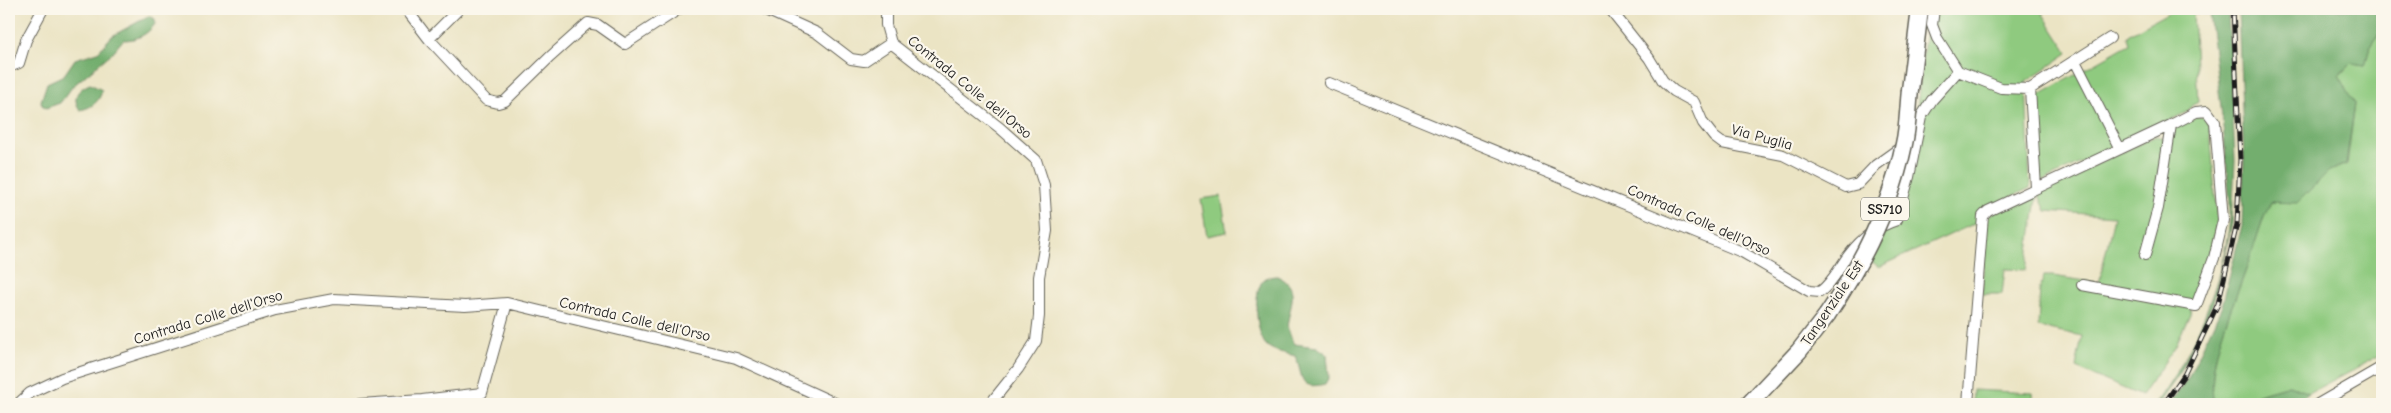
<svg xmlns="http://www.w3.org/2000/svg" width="2391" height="413" viewBox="0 0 2391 413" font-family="'Comic Neue',sans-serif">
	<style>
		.green { fill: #8fca7f; stroke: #56734e }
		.forest { fill: #73ae6e; stroke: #486545 }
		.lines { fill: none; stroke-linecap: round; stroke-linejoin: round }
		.minor-casing { stroke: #646257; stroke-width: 12 }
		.primary-casing { stroke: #646257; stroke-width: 19 }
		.minor { stroke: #fff; stroke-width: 10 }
		.primary { stroke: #fff; stroke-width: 16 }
		.rail-casing { stroke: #1c1c1c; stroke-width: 5 }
		.rail { stroke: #fbf7ec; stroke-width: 3; stroke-dasharray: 9; stroke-linecap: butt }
		.primary-bridge-casing { stroke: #646257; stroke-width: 19; stroke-linecap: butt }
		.primary-bridge { stroke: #fff; stroke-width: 16 }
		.labels { text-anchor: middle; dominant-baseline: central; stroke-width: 4.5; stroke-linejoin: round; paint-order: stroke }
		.shield { fill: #fbf7ec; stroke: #5f5e5a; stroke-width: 1 }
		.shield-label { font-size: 14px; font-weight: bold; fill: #1c1c1c }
		.street-label { font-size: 15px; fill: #1c1c1c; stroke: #fbf7ec }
	</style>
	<rect width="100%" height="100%" fill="#fbf7ec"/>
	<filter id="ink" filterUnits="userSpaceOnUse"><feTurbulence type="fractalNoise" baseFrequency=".02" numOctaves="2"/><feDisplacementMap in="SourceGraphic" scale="10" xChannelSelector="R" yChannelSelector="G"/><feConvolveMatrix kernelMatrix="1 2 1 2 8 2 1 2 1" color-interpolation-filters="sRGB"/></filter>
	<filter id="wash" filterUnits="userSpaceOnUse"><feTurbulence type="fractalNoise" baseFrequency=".0096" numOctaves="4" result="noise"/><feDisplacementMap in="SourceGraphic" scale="20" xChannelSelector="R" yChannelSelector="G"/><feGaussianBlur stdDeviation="1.12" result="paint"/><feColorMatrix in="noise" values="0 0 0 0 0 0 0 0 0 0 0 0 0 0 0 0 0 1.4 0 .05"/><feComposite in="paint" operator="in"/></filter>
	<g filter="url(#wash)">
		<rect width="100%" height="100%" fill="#ebe4c4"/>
		<!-- green -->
		<path class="green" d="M1928,9H2050L2043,14L2068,53L2026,82L2030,188L1979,212L1978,222L1879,267L1871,261L1900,188L1916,117Z
			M2175,9H2188L2193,13L2198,102L2191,106L2189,111L2039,183L2036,97L2129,44L2127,37L2129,34Z
			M2382,28V354L2309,393L2289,385L2258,394L2243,404H2202L2213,400C2208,355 2232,309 2247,267C2255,245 2260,223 2271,202H2297L2329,171L2347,164L2355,103L2339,76L2351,63L2365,65L2370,47Z
			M2197,117L2205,119L2210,127L2217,222L2212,244L2199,287L2192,301L2190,314L2175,347L2141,396L2076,368L2082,336L2038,327L2040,287L2044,276H2053L2099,283L2114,216L2046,211L2038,193L2026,270L2005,269L2002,294H1982L1986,221L1990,214L2156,136L2163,138L2164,141L2158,173L2166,174L2173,131L2176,127Z
			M1221,196L1227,232L1207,236L1201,199Z
			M1973,390L2033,393V404H1972Z"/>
		<!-- forest -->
		<path class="forest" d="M2188,9H2228L2235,160L2232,224L2213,303L2180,373L2158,404H2155C2193,356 2223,281 2230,219C2231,203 2228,185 2227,170C2223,118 2216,66 2209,14L2193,13Z
			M2238,9H2382V28L2370,47L2365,65L2351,63L2339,75L2355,103L2346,164L2329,171L2297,203L2271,202C2260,223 2255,245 2247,267C2232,309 2208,355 2213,400L2202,404H2170L2188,378L2222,306L2242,225L2244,160Z
			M149,16L155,19V24C147,35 137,40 123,40L113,52L73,86L60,103L46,108L42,105L41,101L47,83L64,75L75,59L98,52L112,36Z
			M90,84L102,90C100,102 91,108 80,110C71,97 78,89 90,84Z
			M1277,276C1300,286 1291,302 1288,321C1286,330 1290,337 1294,344L1317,347L1327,354L1329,377L1325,384C1297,391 1304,375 1295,356C1286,353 1273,352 1266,345C1256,334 1251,287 1266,278C1268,277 1274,276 1277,276Z
			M2289,385L2309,393L2295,404H2243L2258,394Z"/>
	</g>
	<g filter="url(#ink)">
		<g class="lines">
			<defs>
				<path id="minor" d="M406,9L429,39L486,100L498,103L505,101L550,57L588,23L598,25L625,44L679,9
					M764,9L817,33L851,59L864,61L891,43
					M886,9V25L891,43L1000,128L1036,160L1044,185L1047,231L1039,277V316L1036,341L1018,369L990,404
					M1610,9L1649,58L1663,81L1674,91L1694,102L1703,123L1714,137L1722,143L1783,155L1846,187L1858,184L1876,165L1904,145
					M429,39L459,9
					M2075,61L2120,149
					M9,67L19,63L26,40L43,9
					M1958,71L2001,88L2030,89L2110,38
					M1329,83L1742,252L1809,291L1820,292C1833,282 1839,268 1849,255C1861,239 1878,226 1897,220L1909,177L1921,117L1932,100L1958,71L1937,38L1932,25L1934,9
					M2030,89L2036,188
					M2082,285L2196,306L2214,258L2223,220L2215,122L2207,111L2196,112L2171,125
					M18,404L30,393L62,378L275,310L334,299L465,306L507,303L736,358L837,404
					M360,404L422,400L482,393L507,303
					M1968,404L1983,216L1988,211L2171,125L2158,208L2145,255
					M2318,404L2382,367"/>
				<path id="primary" d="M1910,90L1920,9
					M1749,404L1799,351L1827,315"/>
			</defs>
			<!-- minor casing -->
			<use href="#minor" class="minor-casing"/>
			<!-- primary casing -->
			<use href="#primary" class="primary-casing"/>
			<!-- minor -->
			<use href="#minor" class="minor"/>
			<!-- primary -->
			<use href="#primary" class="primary"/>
			<defs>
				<path id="rail" d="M2164,404L2184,375L2218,304L2237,224L2240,160L2233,9"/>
			</defs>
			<!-- rail casing -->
			<use href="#rail" class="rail-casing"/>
			<!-- rail -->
			<use href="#rail" class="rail"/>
			<defs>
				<path id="primary-bridge" d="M1827,315C1863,262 1891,207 1904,144C1908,127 1908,108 1910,90"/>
			</defs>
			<!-- primary-bridge casing -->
			<use href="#primary-bridge" class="primary-bridge-casing"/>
			<!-- primary-bridge -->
			<use href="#primary-bridge" class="primary-bridge"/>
		</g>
	</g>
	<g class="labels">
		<!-- shield labels -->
		<rect class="shield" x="1861" y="197.5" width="48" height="23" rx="4"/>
		<g class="shield-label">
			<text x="1885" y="209">SS710</text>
		</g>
		<!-- street labels -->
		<g class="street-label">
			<text transform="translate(970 87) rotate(39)">Contrada Colle dell'Orso</text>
			<text transform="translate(1762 137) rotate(15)">Via Puglia</text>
			<text transform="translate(1699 220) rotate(24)">Contrada Colle dell'Orso</text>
			<text transform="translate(1832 303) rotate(-56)">Tangenziale Est</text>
			<text transform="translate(208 317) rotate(-17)">Contrada Colle dell'Orso</text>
			<text transform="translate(635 319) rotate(13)">Contrada Colle dell'Orso</text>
		</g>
	</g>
	<!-- margin -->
	<rect width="2391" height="413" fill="none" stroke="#fbf7ec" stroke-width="30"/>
</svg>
